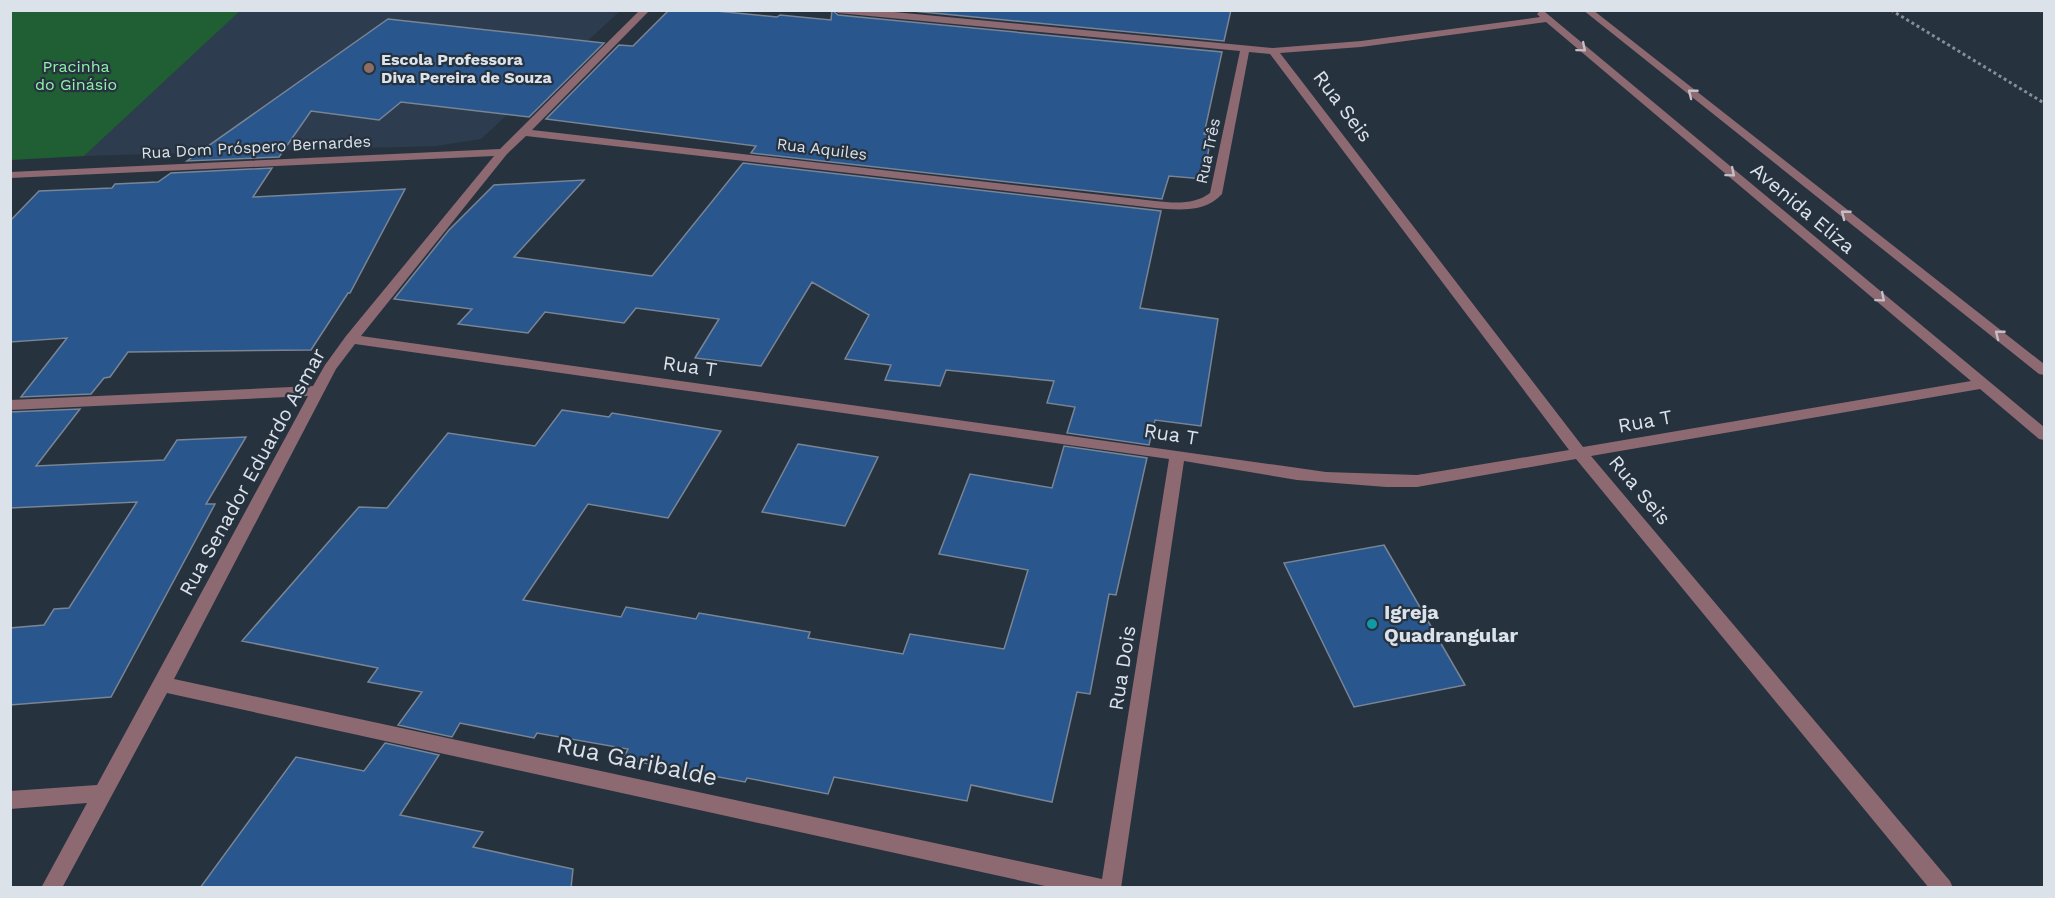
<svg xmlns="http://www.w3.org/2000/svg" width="2055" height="898" viewBox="0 0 2055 898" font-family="'Work Sans',sans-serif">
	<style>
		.built { fill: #2d3c4e }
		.green { fill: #205e34 }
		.building { fill: #28568d; stroke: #798594; stroke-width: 1.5 }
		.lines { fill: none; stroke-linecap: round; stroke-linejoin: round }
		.path { stroke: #848d98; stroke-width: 3; stroke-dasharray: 3 3; stroke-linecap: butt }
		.minor { fill: #8d6971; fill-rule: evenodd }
		.oneway { stroke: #c4bec6 }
		.education-dot { fill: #8d6e63; stroke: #27323f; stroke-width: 2 }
		.culture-dot { fill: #0f9aa8; stroke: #27323f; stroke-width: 2 }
		.labels { text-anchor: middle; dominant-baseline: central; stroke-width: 4.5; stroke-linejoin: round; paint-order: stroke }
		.far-poi-label { font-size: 16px; font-weight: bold; fill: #dbe2ea; stroke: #27323f; text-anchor: start }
		.far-park-label { font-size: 16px; fill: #91f0a9; stroke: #27323f }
		.far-street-label { font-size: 16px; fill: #dbe2ea; stroke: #27323f }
		.street-label { font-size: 20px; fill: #dbe2ea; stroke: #27323f }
		.poi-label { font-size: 20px; font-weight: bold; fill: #dbe2ea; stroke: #27323f; text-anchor: start }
		.near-street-label { font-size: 24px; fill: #dbe2ea; stroke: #27323f }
	</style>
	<rect width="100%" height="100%" fill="#27323f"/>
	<!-- built -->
	<path class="built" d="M240,11H620L481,139L436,146L84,156Z"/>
	<!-- green -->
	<path class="green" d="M10,11L11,10L240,11L84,156L11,160Z"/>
	<!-- building -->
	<path class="building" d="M669,10H706L777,17L780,15L831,20L832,10L838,15L1222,52L1204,134L1211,135L1204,179L1169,176L1162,199L751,153L756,146L546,119L619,45L633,46Z
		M902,10H1231L1224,41Z
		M388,19L604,43L529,117L401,102L379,120L311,111L279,157L187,161Z
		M743,163L1161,211L1140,308L1218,319L1201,426L1155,420L1149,445L1067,433L1075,407L1047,403L1054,381L946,370L940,386L885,380L891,365L845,359L869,315L812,282L761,366L695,358L719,319L636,308L624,323L545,312L528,333L458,324L472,309L394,299L449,230L494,185L584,180L514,257L652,276Z
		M272,168L253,197L405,189L350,293H348L311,350L128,352L110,377L104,378L91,394L21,397L67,338L10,342V221L39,191L112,188L115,184L158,182L171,173Z
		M80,409L36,466L164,460L177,440L246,437L206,504H215L111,697L10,705V628L44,625L54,609L69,608L137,502L10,508V412Z
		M562,410L609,417L612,413L721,431L668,518L588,504L523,600L621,617L626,607L696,619L699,613L810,632L808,638L903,654L910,634L1004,649L1028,570L939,554L970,474L1052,488L1064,446L1147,458L1116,595L1109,594L1090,694L1077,692L1052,802L971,785L967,801L834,777L828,794L747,778L745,782L623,759L628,749L537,733L534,738L460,723L452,737L398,725L422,692L368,682L378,668L242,641L359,507L387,508L448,433L535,446Z
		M798,444L878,457L845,526L762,512Z
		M1384,545L1465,685L1354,707L1284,563Z
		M385,743L439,755L400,815L483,832L473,847L573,869L571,888H200L296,757L364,771Z"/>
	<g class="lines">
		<!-- path -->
		<path class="path" d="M1891,10L2044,103
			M2039,10L2044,12"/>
		<!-- minor -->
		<path class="minor" d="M640,10H650L532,130L1155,201C1174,203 1194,205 1210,193L1240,51L838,13L834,10H873L1273,48L1361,41L1540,17L1537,14L1539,12H1545L2044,427V440L2039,439L1980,389L1591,456L1950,881L1953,888H1929L1576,459L1417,487H1386L1297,480L1184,461L1121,888H1054L167,693L62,888H41L87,803L10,809V791L97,785L308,396L10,410V400L313,386L325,365L346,336L494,156L10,178V172L500,149ZM1546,22L1971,381L1583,447L1280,53L1361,47ZM1249,52L1270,54L1569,450L1417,475L1326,472L361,336L507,154L526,136L1155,208C1178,210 1205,213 1222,194ZM355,344L1169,459L1102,879L174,679L336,369Z
			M1583,10H1593L2044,364V375L2039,374Z"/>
	</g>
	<!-- one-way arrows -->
	<defs><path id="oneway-chevron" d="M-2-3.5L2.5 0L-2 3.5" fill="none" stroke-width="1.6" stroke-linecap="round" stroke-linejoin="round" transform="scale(1.5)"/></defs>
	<g class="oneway">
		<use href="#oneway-chevron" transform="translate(1582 48) rotate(40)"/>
		<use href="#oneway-chevron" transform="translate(1692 93) rotate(-142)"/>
		<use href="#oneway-chevron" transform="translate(1731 173) rotate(40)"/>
		<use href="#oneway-chevron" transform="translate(1845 214) rotate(-142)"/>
		<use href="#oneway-chevron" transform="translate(1881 298) rotate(40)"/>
		<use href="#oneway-chevron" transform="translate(1999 334) rotate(-142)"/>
	</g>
	<!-- markers -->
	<circle class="education-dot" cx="369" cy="68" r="6"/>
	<circle class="culture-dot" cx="1372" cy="624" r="6"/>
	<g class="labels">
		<!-- far-poi labels -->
		<g class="far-poi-label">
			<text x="381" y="59">Escola Professora<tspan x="381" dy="18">Diva Pereira de Souza</tspan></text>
		</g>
		<!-- far-park labels -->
		<g class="far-park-label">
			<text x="76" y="66">Pracinha<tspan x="76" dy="18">do Ginásio</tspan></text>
		</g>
		<!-- far-street labels -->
		<g class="far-street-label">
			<text transform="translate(256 147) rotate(-3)">Rua Dom Próspero Bernardes</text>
			<text transform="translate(822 149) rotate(7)">Rua Aquiles</text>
			<text transform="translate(1208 151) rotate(-78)">Rua Três</text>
		</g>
		<!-- street labels -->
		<g class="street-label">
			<text transform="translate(1343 106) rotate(53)">Rua Seis</text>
			<text transform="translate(1803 208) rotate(40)">Avenida Eliza</text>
			<text transform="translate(690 366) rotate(8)">Rua T</text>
			<text transform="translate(1645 421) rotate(-10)">Rua T</text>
			<text transform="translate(1171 434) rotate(9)">Rua T</text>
			<text transform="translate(252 472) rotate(-61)">Rua Senador Eduardo Asmar</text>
			<text transform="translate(1640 490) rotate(50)">Rua Seis</text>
			<text transform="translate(1122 668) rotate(-81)">Rua Dois</text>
		</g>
		<!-- poi labels -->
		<g class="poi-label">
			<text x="1384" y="612">Igreja<tspan x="1384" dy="23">Quadrangular</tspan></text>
		</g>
		<!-- near-street labels -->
		<g class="near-street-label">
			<text transform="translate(637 761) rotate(12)">Rua Garibalde</text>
		</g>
	</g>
	<!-- border -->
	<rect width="2055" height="898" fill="none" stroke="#dbe2ea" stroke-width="24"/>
</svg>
